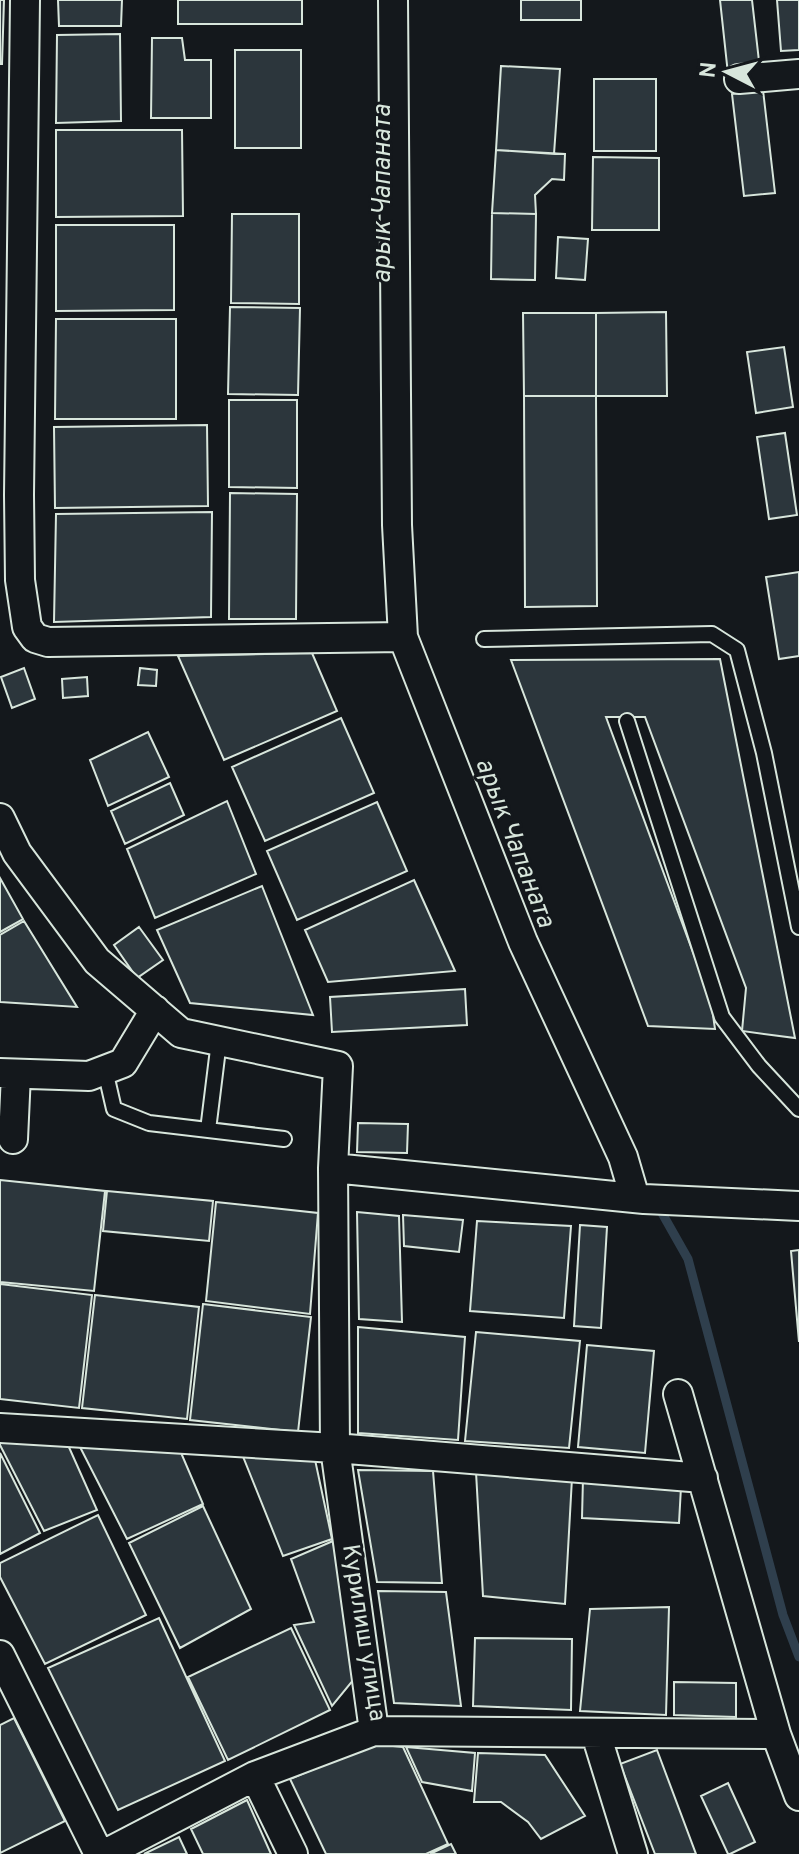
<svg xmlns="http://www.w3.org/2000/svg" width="799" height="1854" viewBox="0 0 799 1854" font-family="Overpass,sans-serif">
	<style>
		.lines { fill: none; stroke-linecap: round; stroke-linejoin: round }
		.stream { stroke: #2f3f4d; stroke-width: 9 }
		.building { fill: #2c363c; stroke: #d8e6dc; stroke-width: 2 }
		.lane-casing { stroke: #d8e6dc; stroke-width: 18 }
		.street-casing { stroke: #d8e6dc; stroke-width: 32 }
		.lane { stroke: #14181c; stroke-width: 14 }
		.street { stroke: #14181c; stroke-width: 28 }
		.labels { text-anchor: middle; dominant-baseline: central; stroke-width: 6; stroke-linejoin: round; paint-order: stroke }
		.street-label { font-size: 24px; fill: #d8e6dc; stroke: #14181c }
		.water-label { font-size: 26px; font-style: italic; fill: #d8e6dc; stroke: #14181c }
	</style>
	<rect width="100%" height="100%" fill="#14181c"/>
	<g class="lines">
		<!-- stream -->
		<path class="stream" d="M658,1206L688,1259L783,1615L799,1657"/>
	</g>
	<!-- building -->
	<path class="building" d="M0,0H4L2,64H0Z
		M58,0H122L121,26H59Z
		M178,0H302V24H178Z
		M521,0H581V20H521Z
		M720,0H752L760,70L728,74Z
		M777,0H799V50L781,51Z
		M120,34L121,121L56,123L57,35Z
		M152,38H182L185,60H211V118H151Z
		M235,50H301V148H235Z
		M501,66L560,69L554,154L496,150Z
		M594,79H656V151H594Z
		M763,90L775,193L744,196L732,94Z
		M56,130H182L183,216L56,217Z
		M496,150L565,154L564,180L552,179L535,195L536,214L492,213Z
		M593,157L659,158V230H592Z
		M492,213L536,214L535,280L491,279Z
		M232,214H299V304L231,303Z
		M56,225H174V310L56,311Z
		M558,237L588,239L585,280L556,278Z
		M230,307L300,308L298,395L228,394Z
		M666,312L667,396H596V313Z
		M523,313H596V396H524Z
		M56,319H176V419H55Z
		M784,347L793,407L756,413L747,352Z
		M524,396H596L597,606L525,607Z
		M229,400H297V488L229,487Z
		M207,425L208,506L55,508L54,427Z
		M785,433L797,515L769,519L757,437Z
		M230,493L297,494L296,619H229Z
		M212,512L211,617L54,622L56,514Z
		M799,572V656L779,659L766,577Z
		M312,653L337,711L224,760L178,656Z
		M720,659L795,1038L742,1031L746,988L645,717H606L711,1001L715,1029L648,1026L511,660Z
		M24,668L35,699L12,708L1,677Z
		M140,668L157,670L156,686L138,685Z
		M87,677L88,696L63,698L62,679Z
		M341,718L374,793L265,841L232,767Z
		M148,732L169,777L108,806L90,760Z
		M170,783L184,815L125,844L111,811Z
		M227,801L256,874L155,918L127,849Z
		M377,802L407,871L297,920L267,851Z
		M0,878L23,919L0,932Z
		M414,880L455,971L328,982L305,930Z
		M262,886L313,1015L190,1003L157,930Z
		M24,921L77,1007L0,1002V935Z
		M139,927L163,960L137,978L114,945Z
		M465,989L467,1025L332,1032L330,997Z
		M358,1123L408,1124L407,1153L357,1152Z
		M0,1180L105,1191L94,1291L0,1282Z
		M107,1191L213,1201L209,1241L103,1231Z
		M216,1202L318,1213L310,1314L206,1301Z
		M357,1212L399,1216L402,1322L359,1319Z
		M403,1215L463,1220L459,1252L404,1246Z
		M477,1221L571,1226L564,1318L470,1311Z
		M580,1225L607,1227L601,1328L574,1326Z
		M799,1250V1342L791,1251Z
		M0,1284L92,1295L79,1408L0,1399Z
		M95,1295L199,1307L187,1419L82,1408Z
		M203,1304L311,1317L298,1432L190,1420Z
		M358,1327L465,1337L458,1440L358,1433Z
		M476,1332L580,1341L569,1448L465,1441Z
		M587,1345L654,1351L645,1453L578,1447Z
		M0,1440L68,1445L97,1510L44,1531L0,1445Z
		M79,1445L179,1448L203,1504L127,1539Z
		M0,1453L40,1533L0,1554Z
		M242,1454L314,1455L332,1539L283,1556Z
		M358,1470L433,1471L442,1583L377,1582Z
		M476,1472L572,1478L565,1604L483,1596Z
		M583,1478L681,1487L679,1523L582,1518Z
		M203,1506L251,1609L180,1648L129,1543Z
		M98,1515L146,1615L45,1664L0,1577V1563Z
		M333,1541L359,1673L332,1706L294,1625L314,1622L291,1559Z
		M378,1591L446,1592L461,1706L394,1703Z
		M669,1607L666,1715L580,1711L590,1609Z
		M159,1618L225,1761L118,1810L48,1668Z
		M291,1628L330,1710L228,1760L188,1677Z
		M475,1638L572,1639L571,1710L473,1706Z
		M674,1682L736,1683V1717L674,1715Z
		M14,1718L65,1821L0,1853V1725Z
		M373,1744L403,1747L448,1844L426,1854H326L290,1779Z
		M406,1747L475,1753L472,1791L422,1782Z
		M657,1750L696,1854H655L620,1764Z
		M478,1753L545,1755L585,1816L541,1839L528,1822L501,1802H474Z
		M728,1783L755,1842L730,1854H728L701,1796Z
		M247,1800L271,1854H203L191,1829Z
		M179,1837L187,1854H144Z
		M451,1844L456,1854H430Z"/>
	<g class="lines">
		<defs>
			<path id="lane" d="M484,639L712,634L737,650L764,753L799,927
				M627,721L722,1017L759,1066L799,1109
				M105,1070L114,1109L149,1123L284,1139
				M208,1130L219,1041"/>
			<path id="street" d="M25,0L19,495L20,580L27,627L35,638L48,642L403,637
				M393,0L397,525L403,637L523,942L623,1157L635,1198
				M739,79L799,74
				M0,818L17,853L97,961L181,1033L338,1066L333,1168L335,1448L374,1731L776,1734L799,1796
				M0,1073L89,1076L123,1063L155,1010
				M13,1139L16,1074
				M333,1168L644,1199L799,1206
				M678,1394L776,1734
				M0,1428L335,1448L703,1478
				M0,1655L99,1854
				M596,1734L633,1854
				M255,1776L293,1854
				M105,1854L255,1776L374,1731"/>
		</defs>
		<!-- lane casing -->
		<use href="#lane" class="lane-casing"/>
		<!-- street casing -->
		<use href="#street" class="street-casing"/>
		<!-- lane -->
		<use href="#lane" class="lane"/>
		<!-- street -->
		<use href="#street" class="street"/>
	</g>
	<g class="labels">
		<!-- street labels -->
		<g class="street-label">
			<text transform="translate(363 1633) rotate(81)">Курилиш улица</text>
		</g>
		<!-- water labels -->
		<g class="water-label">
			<text transform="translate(383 194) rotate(-90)">арык Чапаната</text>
			<text transform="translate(514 843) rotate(69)">арык Чапаната</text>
		</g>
	</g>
	<!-- north arrow -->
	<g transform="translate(727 72) rotate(276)" stroke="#14181c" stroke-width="6" paint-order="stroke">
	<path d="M0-6L14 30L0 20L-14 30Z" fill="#d8e6dc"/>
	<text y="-12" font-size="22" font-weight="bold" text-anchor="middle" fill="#d8e6dc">N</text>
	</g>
</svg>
